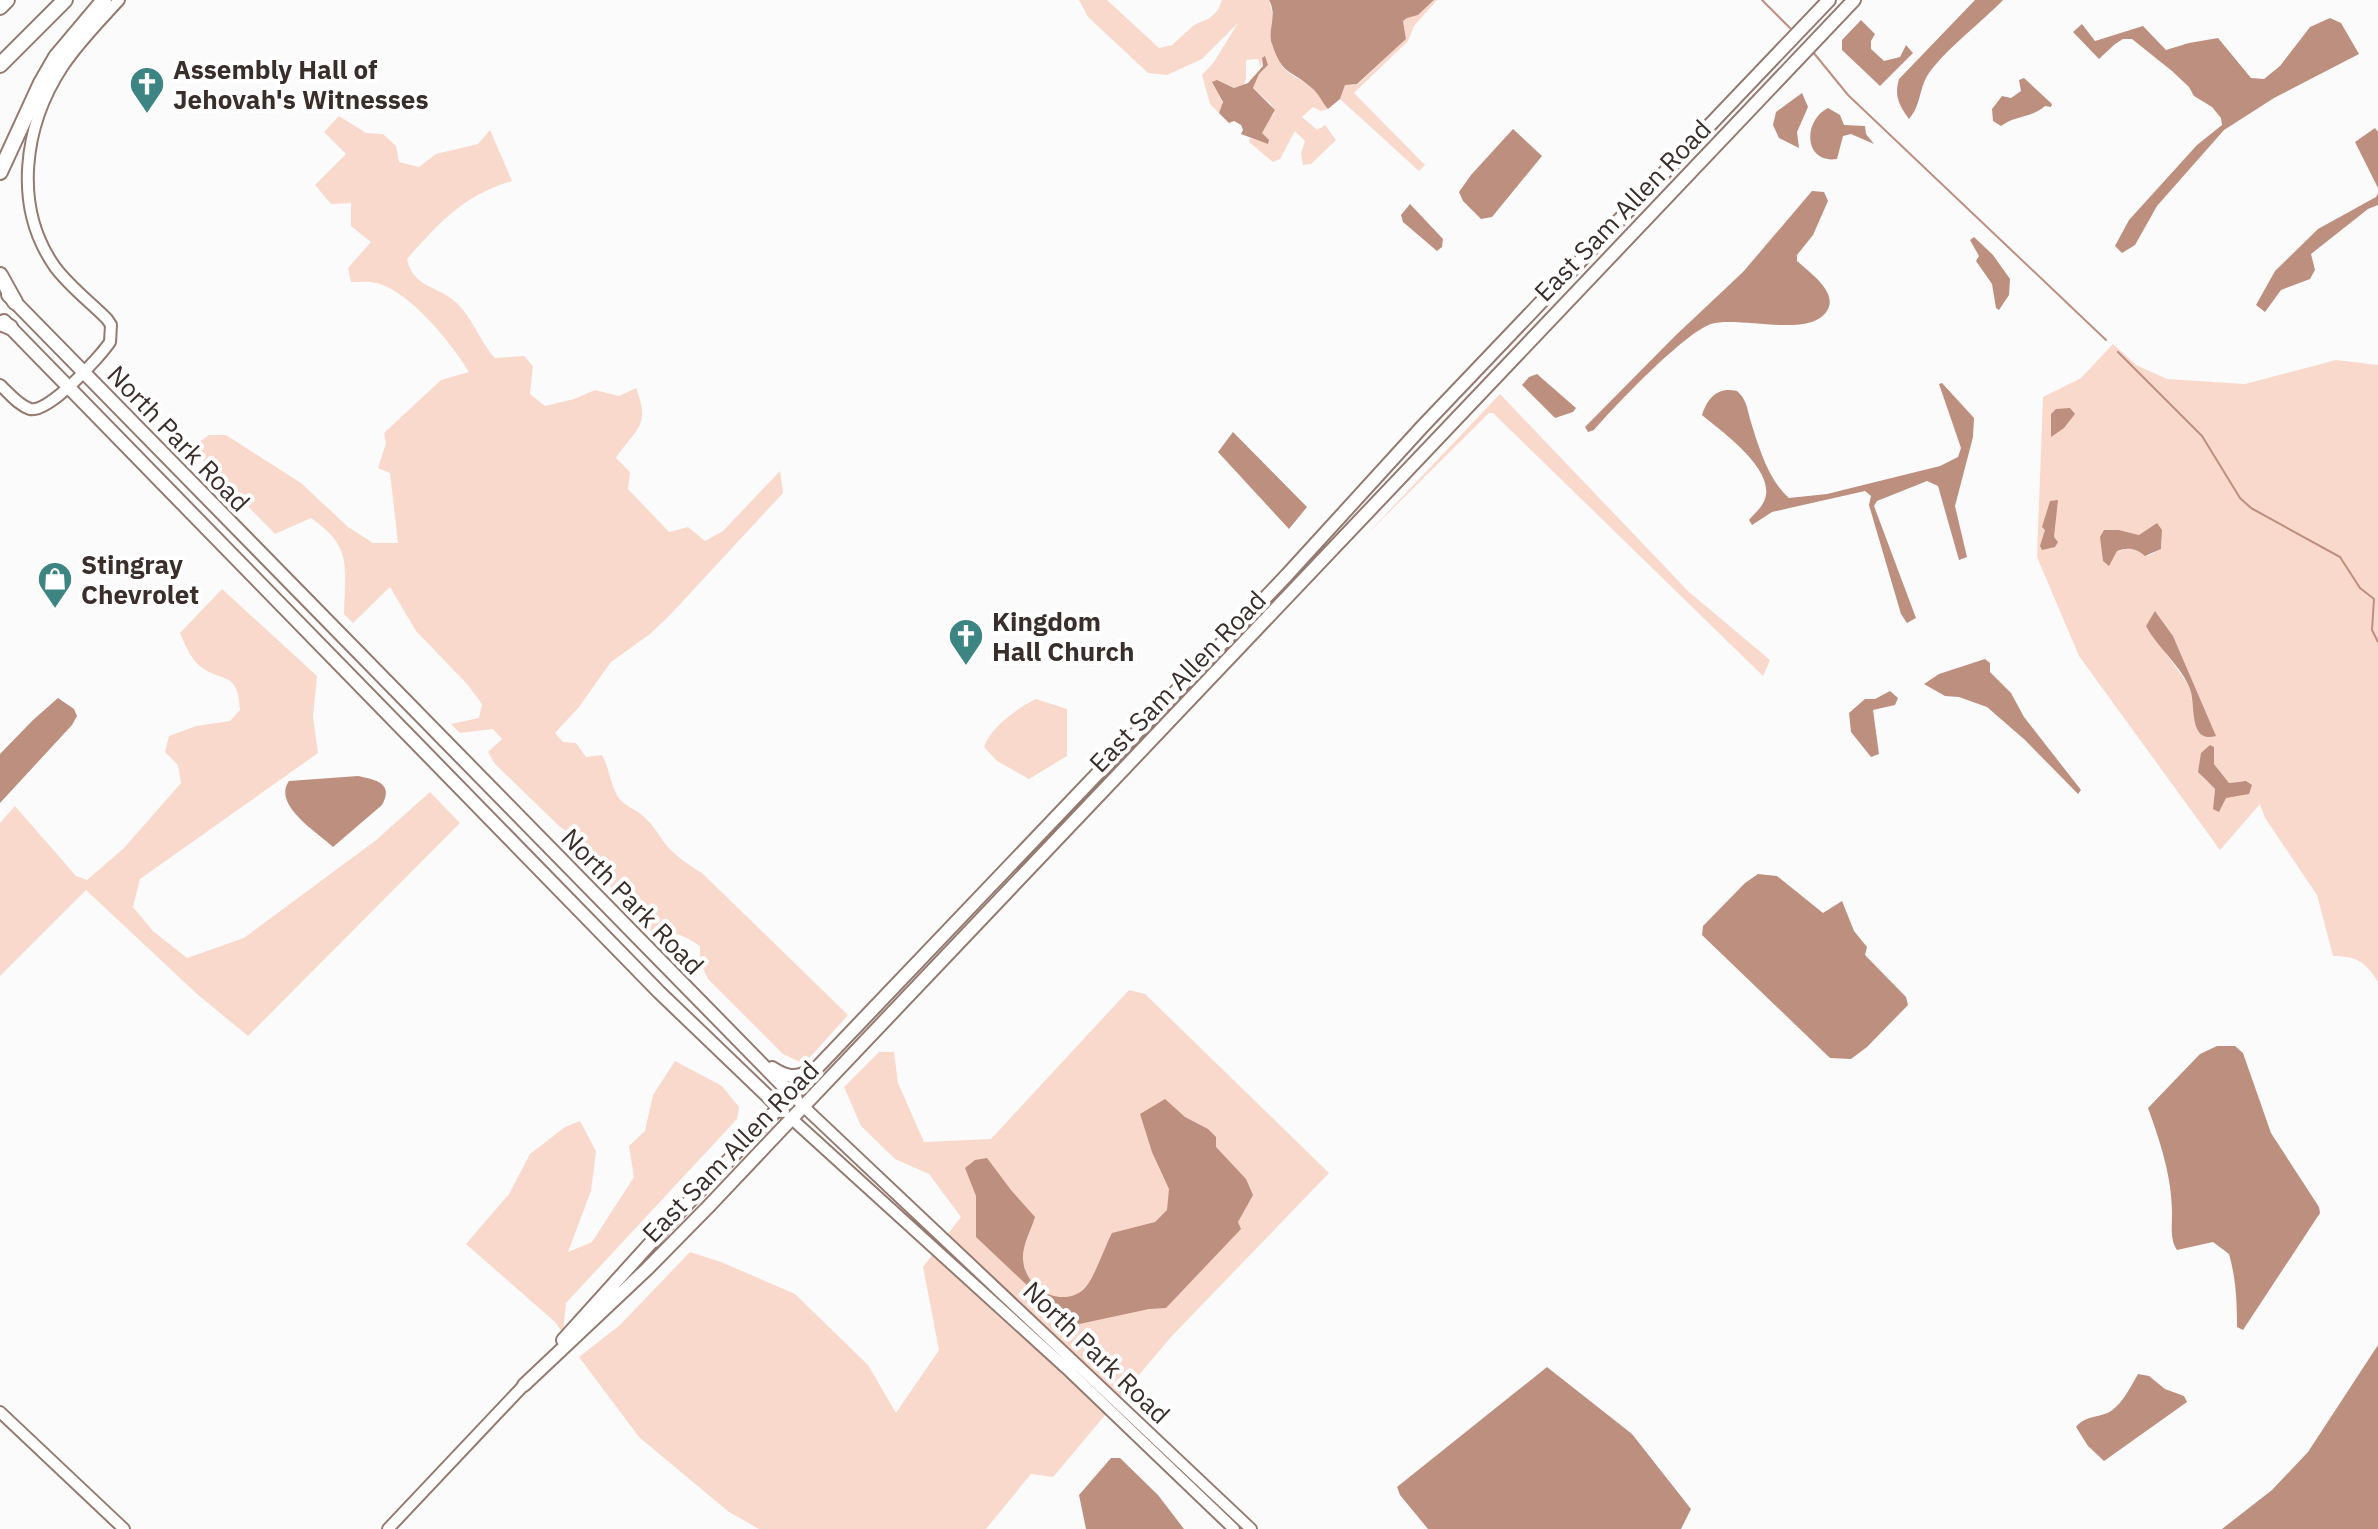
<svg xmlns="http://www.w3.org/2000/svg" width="2378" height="1529" viewBox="0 0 2378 1529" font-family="'IBM Plex Sans',sans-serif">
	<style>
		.green { fill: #fad9cd; fill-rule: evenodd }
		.water { fill: #bd8f7e }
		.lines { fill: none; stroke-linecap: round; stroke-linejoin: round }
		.stream { stroke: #bd8f7e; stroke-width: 2 }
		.tertiary-casing { stroke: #957a70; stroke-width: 14 }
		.primary-casing { stroke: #957a70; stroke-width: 16 }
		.motorway-casing { stroke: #957a70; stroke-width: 18 }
		.tertiary { stroke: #fff; stroke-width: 10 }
		.primary { stroke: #fff; stroke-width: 12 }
		.motorway { stroke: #fff; stroke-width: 14 }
		.labels { text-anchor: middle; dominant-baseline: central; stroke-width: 8; stroke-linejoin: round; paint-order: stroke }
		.poi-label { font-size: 26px; font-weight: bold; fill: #3a2e2a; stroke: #fff; text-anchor: start }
		.street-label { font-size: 26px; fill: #3a2e2a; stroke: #fff }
	</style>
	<rect width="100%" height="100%" fill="#fbfbfb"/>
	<!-- green -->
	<path class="green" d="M1079,0H1107L1159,48L1172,45L1194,25L1210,18L1218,10L1222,0H1269L1274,21L1272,45L1278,52C1278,73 1298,76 1312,88C1320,95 1322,102 1328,109L1321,111L1313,107L1302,117L1317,130L1325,125L1336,140L1311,164L1303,165L1301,153L1305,141L1295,131L1280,159L1273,162L1249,142L1250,138L1269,143L1262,134L1267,121L1275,113L1271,104L1253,88L1259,74L1268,65L1262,58L1261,68L1258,59L1246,60V79L1243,86L1234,88L1217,80L1216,87L1223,105L1219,113L1210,104L1202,75L1214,62L1238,23L1202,59L1167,75L1148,73L1088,17Z
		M1434,0H1437L1414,26L1408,41L1354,93L1425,165L1419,171L1340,99L1345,85L1358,84L1406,39L1403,21L1407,17L1418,15Z
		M339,116L366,133L383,134L396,146L399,162L419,167L436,154L478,144L490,130L512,181C463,196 441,221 407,259C413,287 435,285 453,300C472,315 479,341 495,358L524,356L533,366L530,394L545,406L574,399L595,390L619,396L636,388C651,427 636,428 616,458L630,472L628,489L669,532L688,527L705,541L723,531L780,471L783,493L670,615L650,634L611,662L579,707L555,733L563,742L576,743L586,757L602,755C610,769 610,784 618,797C624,806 635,809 643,816C654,825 659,836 667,846C677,857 689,865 702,873L848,1015L804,1064L783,1054L708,979L700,962V946C683,934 667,930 646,931L640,917L585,861L579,840L559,826L495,764L488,752L502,739L493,729L460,733L451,724L479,718L482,704L467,684L416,631L390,587L353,623L344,614C345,567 353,547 311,518L275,534L191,448L209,435H226L301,483L348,527L373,543H398L390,473L378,468L386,443L384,433L441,380L469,372C453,345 409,290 376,283C369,281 359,282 351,282L348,268L371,242L351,226V203L331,204L315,185L346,154L324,132Z
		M2113,344L2136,365L2167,379L2245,384L2336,360L2378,365V982C2366,962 2356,956 2333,956L2317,895L2265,818L2260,804L2220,850L2079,656L2037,557L2043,397L2081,378ZM2148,529L2162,538L2161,549L2148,556L2133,548L2117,551L2119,530L2139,535ZM2156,612L2173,636L2215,735L2193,708L2190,687L2146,626ZM2214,748V764L2229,783L2242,781L2243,795L2226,797L2213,809L2215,789L2202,777Z
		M1500,394L1689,592L1770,660L1763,676L1493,413H1489L1367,534Z
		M222,589L317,676L313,717L318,753L140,879L133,907L153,931L187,958L244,938L375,841L430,792L460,823L248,1036L197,994L86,890L0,976V823L15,806L76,876L87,880L124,848L181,783L178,765L165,752L169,736L196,726L230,721L240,710C238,669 222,684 200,666C190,658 185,644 180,633Z
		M1036,699L1067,709V756L1029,779L997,761L984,747C990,728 1019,707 1036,699Z
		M1129,990L1145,994L1329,1173L1171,1337L1053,1477L1031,1474L986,1529H759L729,1512L639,1437L579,1357L620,1325L690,1252L721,1262L795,1294L868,1365L896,1413L939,1350L923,1267L961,1217L929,1174L895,1159L861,1126L844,1087L879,1052H894L898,1083L924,1142L991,1139Z
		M675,1061L722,1086L739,1107L737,1119L566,1303L563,1333L555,1322L466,1244L509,1194L530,1154L565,1127L580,1121L596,1151L591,1191L568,1252L592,1242L634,1177L629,1146L645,1131L653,1095Z"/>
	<!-- water -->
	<path class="water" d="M1269,0H1434L1418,15L1407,18L1403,21L1406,39L1357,84L1345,85L1340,99L1328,109C1322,102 1320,96 1313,89C1290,68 1283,77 1272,44C1267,30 1278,16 1269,0Z
		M1975,0H2003C1982,22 1946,49 1929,73C1919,87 1921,106 1909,119C1899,105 1894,96 1899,79Z
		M2330,18L2341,23L2359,54L2274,98L2224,130L2157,206L2135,245L2122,253L2115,246L2129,220L2197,145L2222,125L2221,118L2212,107L2194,96L2189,87L2172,71L2132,39H2123L2115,44L2099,59L2073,32L2082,24L2095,41L2143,26L2166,50L2189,43L2218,38L2251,78L2264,79L2280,66L2310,27Z
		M1861,20L1875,34L1871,41V49L1884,61L1900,57L1906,45L1913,53L1880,86L1842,50V40Z
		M1265,56L1268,65L1259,74L1253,88L1275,110L1262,133L1269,140L1268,144L1241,134L1243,130L1241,125L1234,121L1229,123L1219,113L1223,102L1212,82L1217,80L1234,88L1248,83L1263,66L1262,58Z
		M2024,78L2052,104L2051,107L2045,106C2032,118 2015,115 2001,126L1993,121L1992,109L2002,96L2011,98L2021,91L2019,80Z
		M1802,93L1808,107L1797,132L1799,148L1779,138L1773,125L1776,112Z
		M1828,108L1840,115L1844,125L1865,126L1866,134L1874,144L1851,134L1843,136L1837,159C1803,164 1803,120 1828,108Z
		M2375,128L2378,132V188L2355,142Z
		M1513,129L1542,156L1492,217L1481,219L1463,201L1459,192L1471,175Z
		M1812,191L1824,192L1828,201L1813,235L1797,255V261C1809,272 1837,291 1828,309C1812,340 1740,315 1711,324C1684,333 1615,406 1594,430L1588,432L1585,427L1675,336L1743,272Z
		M2378,193V205L2368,209L2311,254L2315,270L2310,279L2281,290L2265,312L2256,305L2275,271L2318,229L2376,197Z
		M1410,204L1443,239L1442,247L1437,251L1403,222L1401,215Z
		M1974,237L1993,255L2010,279L2009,295L1999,310L1996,308L1992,284L1976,261L1979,256L1970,240Z
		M1537,374L1576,408L1573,412L1555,418L1522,385L1529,377Z
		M1942,383L1974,418L1973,437L1955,506L1967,557L1959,560L1938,486L1927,481L1877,501L1874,506L1916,618L1907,623L1901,614L1869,505L1871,496L1865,491L1772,512L1752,525L1749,520C1753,515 1759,510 1762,505C1783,474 1722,432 1702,415C1708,397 1718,387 1737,391C1746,399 1747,407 1750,419C1758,445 1768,480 1789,498L1827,494L1940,466L1958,457L1961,448L1939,384Z
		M2070,408L2075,414L2064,428L2051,437V414L2056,409Z
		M1233,432L1307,507L1289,529L1218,452Z
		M2058,500L2054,537L2058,542L2055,547L2042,550L2040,546L2045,530L2042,527L2050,501Z
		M2157,523L2162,530L2161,549L2145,556C2136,548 2128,547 2117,551L2109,566L2103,561L2100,537L2104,530H2119L2139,535Z
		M2155,611L2173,636L2216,736C2188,744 2196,705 2190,689C2183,668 2157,647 2146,626Z
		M1985,659L1990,663V672L2011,693L2024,717L2081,790L2078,794L2025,740L1987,707L1959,697L1945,696L1924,684L1939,674Z
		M1890,691L1898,698L1895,705L1873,710L1879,754L1871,757L1851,732L1849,713L1865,699H1875Z
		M58,698L74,709L77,716L72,725L0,803V754L33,720Z
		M2210,745L2214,747V764L2229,783L2246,781L2252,785L2249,794L2226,798L2219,812L2213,809L2215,789L2198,772L2201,753Z
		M358,776C376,780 394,783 382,805L333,847C317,832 272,805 289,781Z
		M1758,874L1777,876L1823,913L1842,901L1854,931L1867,947L1865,955L1906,997L1908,1005L1867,1047L1851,1059L1830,1058L1702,935L1703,926L1745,883Z
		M2217,1046H2235L2243,1053L2271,1133L2319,1207L2320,1213L2243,1330L2237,1327C2237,1301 2236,1279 2229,1254L2213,1242L2177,1250C2170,1240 2172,1226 2172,1213C2172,1177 2160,1141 2148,1108L2200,1054Z
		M1165,1099L1185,1117L1208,1129L1216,1137V1147L1246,1179L1253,1195L1238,1222L1241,1229L1166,1308L1149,1309L1070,1326L976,1237V1196L965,1168L975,1160L987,1158L1011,1190L1035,1217C1031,1230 1022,1246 1023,1259C1024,1287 1059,1309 1083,1290C1093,1282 1105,1246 1112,1233L1155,1222L1167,1210L1169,1189L1152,1152L1140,1114Z
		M2378,1345V1529H2222L2272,1490L2308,1452Z
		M1547,1367L1632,1434L1691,1509L1681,1529H1428L1400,1495L1397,1487Z
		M2138,1374L2149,1376L2165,1389L2184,1396L2187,1402L2104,1461L2088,1446L2076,1427C2085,1415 2100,1418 2111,1411C2123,1403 2131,1386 2138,1374Z
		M1111,1458H1120L1158,1495L1184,1529H1086L1079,1495Z"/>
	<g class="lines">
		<!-- stream -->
		<path class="stream" d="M1762,0L1790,28
			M1813,52L1848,95L2106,340
			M2118,352L2202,436L2240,498L2251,508L2340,557L2360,588L2374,599L2372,630L2378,642"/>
		<defs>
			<path id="tertiary" d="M0,385C9,393 18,405 30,409C48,414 99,358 110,342L111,325L107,319C90,302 69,286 55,267C12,206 24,125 63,66C79,42 100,21 119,0
				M803,1106L1251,1529
				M792,1119L1066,1368L1234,1529
				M0,1412L124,1529
				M388,1529L524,1385"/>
			<path id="primary" d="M8,295L796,1099
				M4,321L659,992L783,1111
				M772,1068C786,1077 795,1079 810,1071
				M563,1340L666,1226L1287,575L1422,427L1829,0
				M524,1385L647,1269L708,1207C1089,804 1471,402 1854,0"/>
			<path id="motorway" d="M0,7L7,0
				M0,65L65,0
				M0,172L41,83L56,57L104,0
				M0,275L15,302
				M0,323L10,327"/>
		</defs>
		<!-- tertiary casing -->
		<use href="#tertiary" class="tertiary-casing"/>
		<!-- primary casing -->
		<use href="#primary" class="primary-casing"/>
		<!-- motorway casing -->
		<use href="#motorway" class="motorway-casing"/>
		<!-- tertiary -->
		<use href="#tertiary" class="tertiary"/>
		<!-- primary -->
		<use href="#primary" class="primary"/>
		<!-- motorway -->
		<use href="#motorway" class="motorway"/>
	</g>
	<!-- icons -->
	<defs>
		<symbol id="church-pin" viewBox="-11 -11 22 30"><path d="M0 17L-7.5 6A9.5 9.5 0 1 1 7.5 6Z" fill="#3d8582" stroke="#fff"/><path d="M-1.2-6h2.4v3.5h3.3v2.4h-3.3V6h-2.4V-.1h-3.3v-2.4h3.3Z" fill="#fff"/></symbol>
		<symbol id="shop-pin" viewBox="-11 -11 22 30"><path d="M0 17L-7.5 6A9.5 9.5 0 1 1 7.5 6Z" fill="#3d8582" stroke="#fff"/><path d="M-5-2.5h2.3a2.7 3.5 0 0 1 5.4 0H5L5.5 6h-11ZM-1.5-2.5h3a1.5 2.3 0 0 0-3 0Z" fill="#fff"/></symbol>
	</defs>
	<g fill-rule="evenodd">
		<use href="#church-pin" x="127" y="64" width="40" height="54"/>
		<use href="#shop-pin" x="35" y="559" width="40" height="54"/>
		<use href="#church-pin" x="946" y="616" width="40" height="54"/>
	</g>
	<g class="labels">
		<!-- poi labels -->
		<g class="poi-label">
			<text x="173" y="69">Assembly Hall of<tspan x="173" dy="30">Jehovah's Witnesses</tspan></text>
			<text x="81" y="564">Stingray<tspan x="81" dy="30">Chevrolet</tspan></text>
			<text x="992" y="621">Kingdom<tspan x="992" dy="30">Hall Church</tspan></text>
		</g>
		<!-- street labels -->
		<g class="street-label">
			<text transform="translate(1622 210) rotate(-46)">East Sam Allen Road</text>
			<text transform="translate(179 438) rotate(46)">North Park Road</text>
			<text transform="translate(1177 681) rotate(-46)">East Sam Allen Road</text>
			<text transform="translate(633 901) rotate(46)">North Park Road</text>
			<text transform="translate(730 1151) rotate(-46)">East Sam Allen Road</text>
			<text transform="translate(1097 1352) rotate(44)">North Park Road</text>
		</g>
	</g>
</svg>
